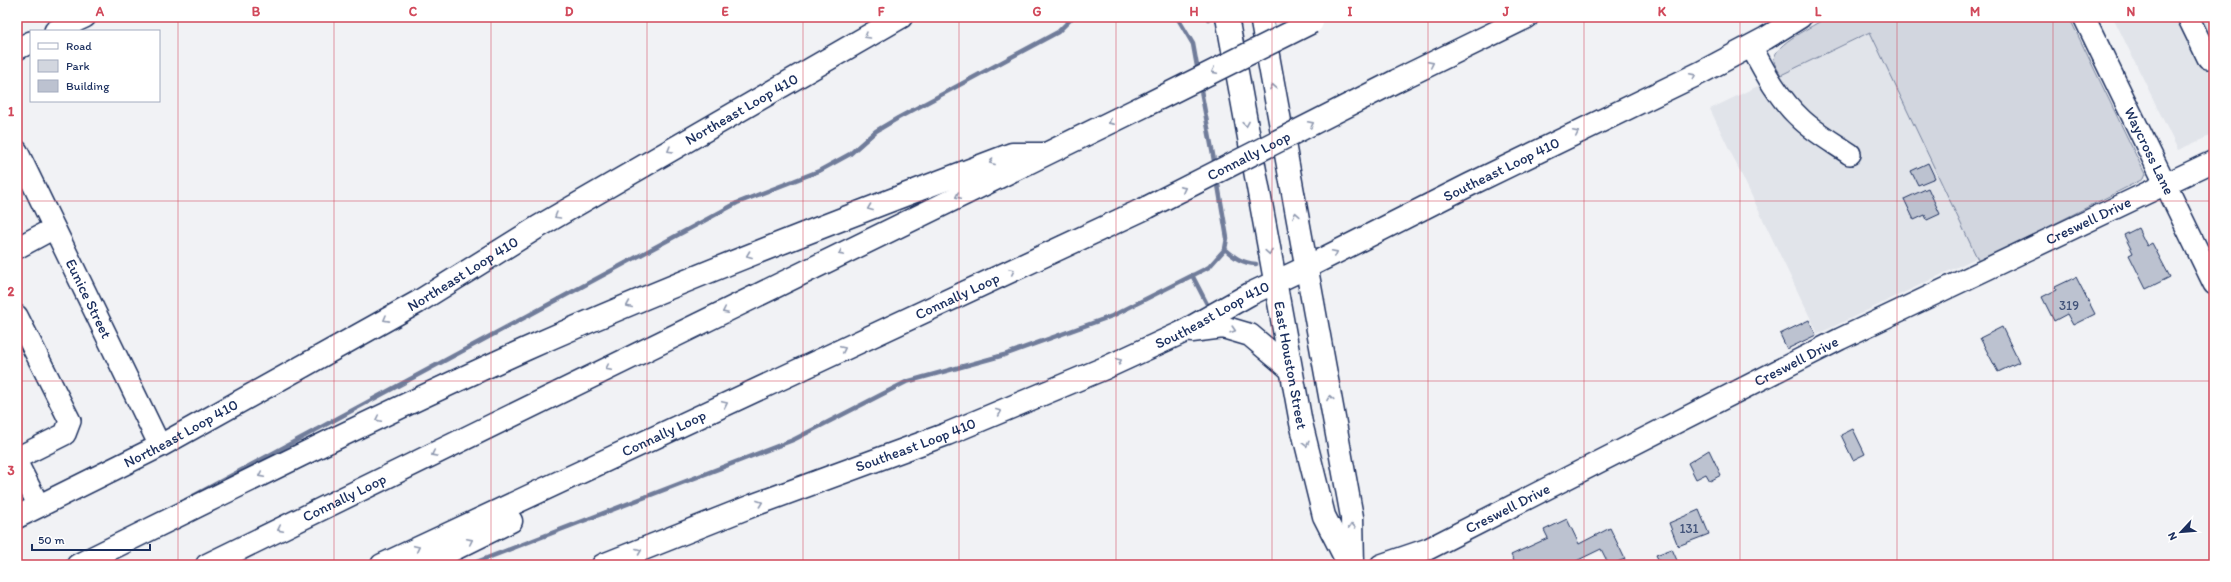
<svg xmlns="http://www.w3.org/2000/svg" width="2231" height="582" viewBox="0 0 2231 582" font-family="Itim,sans-serif">
	<style>
		.built { fill: #e1e4ea }
		.green { fill: #d2d6df; stroke: #76829e }
		.lines { fill: none; stroke-linecap: round; stroke-linejoin: round }
		.stream { stroke: #707c9a; stroke-width: 4.5 }
		.building { fill: #bcc2d0; stroke: #1b2f5e }
		.minor-casing { stroke: #1b2f5e; stroke-width: 24 }
		.major-casing { stroke: #1b2f5e; stroke-width: 25 }
		.highway-casing { stroke: #1b2f5e; stroke-width: 25 }
		.minor { stroke: #fff; stroke-width: 21 }
		.major { stroke: #fff; stroke-width: 22 }
		.highway { stroke: #fff; stroke-width: 22 }
		.highway-bridge-casing { stroke: #1b2f5e; stroke-width: 25; stroke-linecap: butt }
		.highway-bridge { stroke: #fff; stroke-width: 22 }
		.oneway { stroke: #8d97ae }
		.grid { fill: none; stroke: #d1495b; stroke-width: 1; stroke-opacity: 0.55 }
		.labels { text-anchor: middle; dominant-baseline: central; stroke-width: 3; stroke-linejoin: round; paint-order: stroke }
		.number-label { font-size: 13px; fill: #43547a }
		.street-label { font-size: 15px; fill: #1b2f5e; stroke: #fff }
		.neatline { fill: none; stroke: #d1495b; stroke-width: 1.5 }
		.grid-label { font-size: 13px; text-anchor: middle; font-weight: bold; fill: #d1495b }
	</style>
	<rect width="100%" height="100%" fill="#f1f2f5"/>
	<filter id="ink" filterUnits="userSpaceOnUse"><feTurbulence type="fractalNoise" baseFrequency=".025" numOctaves="2"/><feDisplacementMap in="SourceGraphic" scale="8" xChannelSelector="R" yChannelSelector="G"/><feConvolveMatrix kernelMatrix="1 2 1 2 8 2 1 2 1" color-interpolation-filters="sRGB"/></filter>
	<g filter="url(#ink)">
		<!-- built -->
		<path class="built" d="M2113,17H2214V134L2178,150Z
			M1870,32L1978,257L1818,334L1710,109Z"/>
		<!-- green -->
		<path class="green" d="M1827,17H2069L2145,174L2143,179L1979,262L1870,32L1781,75C1779,71 1774,65 1774,60C1774,43 1813,27 1827,17Z"/>
		<g class="lines">
			<!-- stream -->
			<path class="stream" d="M1177,17L1193,44L1198,72
				M1207,17L1208,19
				M1200,85L1215,166
				M1225,249C1235,258 1242,263 1256,264
				M1192,275L1207,304
				M186,500L737,203L819,171L850,154L876,131L898,118L1058,32L1073,17
				M469,565L793,440L906,382L1004,355L1112,316L1209,267L1225,249L1227,238L1217,179"/>
		</g>
		<!-- building -->
		<path class="building" d="M1928,163L1935,178L1918,185L1911,171Z
			M1928,188L1940,214L1927,220L1925,215L1914,220L1904,199Z
			M2138,228L2147,246L2152,243L2170,277L2146,289L2129,255L2133,253L2124,235Z
			M2076,277L2095,314L2073,325L2067,314L2054,321L2042,297L2056,290L2055,287Z
			M1809,320L1816,335L1787,349L1780,334Z
			M2002,327L2019,362L1998,372L1980,338Z
			M1853,429L1865,454L1853,460L1841,435Z
			M1709,450L1721,475L1710,481L1706,474L1696,479L1688,463Z
			M1699,510L1709,534L1678,546L1669,523Z
			M1567,519L1579,544L1610,528L1625,559L1609,565L1601,549L1568,565H1516L1511,555L1548,538L1544,530Z
			M1672,549L1679,565H1661L1656,555Z"/>
		<g class="lines">
			<defs>
				<g id="minor">
					<path id="s1" d="M2084,17L2214,284"/>
					<path d="M2188,17L2208,58L2214,55"/>
					<path d="M55,31L85,17"/>
					<path d="M1751,46C1765,73 1779,99 1802,120C1816,133 1834,143 1850,154"/>
					<path d="M17,49L31,42"/>
					<path id="s2" d="M17,151L160,446"/>
					<path d="M17,248L54,228"/>
					<path d="M17,316L70,421L65,434L17,458"/>
					<path d="M17,463L39,506"/>
					<path id="s3" d="M1381,565L1428,549L1840,339L2214,161"/>
				</g>
				<g id="major">
					<path id="s4" d="M1227,17L1301,423L1324,516L1349,565"/>
					<path d="M1261,17L1352,517L1353,565"/>
					<path d="M1192,331L1223,327L1250,335L1289,368"/>
					<path id="s5" d="M17,517L160,446L418,302L538,227L901,17"/>
					<path id="s6" d="M603,565L754,505L947,434L1105,368L1181,333L1250,294L1305,268L1469,185L1700,73L1766,38L1800,17"/>
				</g>
				<g id="highway">
					<path d="M1396,81L1527,17"/>
					<path d="M78,565C226,492 375,417 526,349C686,278 849,216 1012,154H1043"/>
					<path id="s7" d="M207,565L1146,105"/>
					<path id="s8" d="M382,565L1148,207"/>
					<path d="M422,565L511,521"/>
				</g>
			</defs>
			<!-- minor casing -->
			<use href="#minor" class="minor-casing"/>
			<!-- major casing -->
			<use href="#major" class="major-casing"/>
			<!-- highway casing -->
			<use href="#highway" class="highway-casing"/>
			<!-- minor -->
			<use href="#minor" class="minor"/>
			<!-- major -->
			<use href="#major" class="major"/>
			<!-- highway -->
			<use href="#highway" class="highway"/>
			<defs>
				<g id="highway-bridge">
					<path d="M1146,105L1312,22"/>
					<path id="s9" d="M1148,207L1396,81"/>
				</g>
			</defs>
			<!-- highway-bridge casing -->
			<use href="#highway-bridge" class="highway-bridge-casing"/>
			<!-- highway-bridge -->
			<use href="#highway-bridge" class="highway-bridge"/>
		</g>
		<!-- one-way arrows -->
		<defs><path id="oneway-chevron" d="M-2-3.5L2.5 0L-2 3.5" fill="none" stroke-width="1.6" stroke-linecap="round" stroke-linejoin="round"/></defs>
		<g class="oneway">
			<use href="#oneway-chevron" transform="translate(867 36) rotate(150)"/>
			<use href="#oneway-chevron" transform="translate(1431 64) rotate(-26)"/>
			<use href="#oneway-chevron" transform="translate(1214 71) rotate(154)"/>
			<use href="#oneway-chevron" transform="translate(1693 76) rotate(-26)"/>
			<use href="#oneway-chevron" transform="translate(1273 87) rotate(-100)"/>
			<use href="#oneway-chevron" transform="translate(1111 122) rotate(154)"/>
			<use href="#oneway-chevron" transform="translate(1246 124) rotate(80)"/>
			<use href="#oneway-chevron" transform="translate(1311 124) rotate(-27)"/>
			<use href="#oneway-chevron" transform="translate(1576 133) rotate(-26)"/>
			<use href="#oneway-chevron" transform="translate(670 150) rotate(150)"/>
			<use href="#oneway-chevron" transform="translate(992 162) rotate(159)"/>
			<use href="#oneway-chevron" transform="translate(1183 189) rotate(-27)"/>
			<use href="#oneway-chevron" transform="translate(958 196) rotate(154)"/>
			<use href="#oneway-chevron" transform="translate(870 208) rotate(159)"/>
			<use href="#oneway-chevron" transform="translate(1296 215) rotate(-100)"/>
			<use href="#oneway-chevron" transform="translate(557 216) rotate(150)"/>
			<use href="#oneway-chevron" transform="translate(1269 252) rotate(80)"/>
			<use href="#oneway-chevron" transform="translate(841 253) rotate(154)"/>
			<use href="#oneway-chevron" transform="translate(1335 253) rotate(-27)"/>
			<use href="#oneway-chevron" transform="translate(749 255) rotate(159)"/>
			<use href="#oneway-chevron" transform="translate(1012 271) rotate(-25)"/>
			<use href="#oneway-chevron" transform="translate(629 305) rotate(157)"/>
			<use href="#oneway-chevron" transform="translate(725 311) rotate(154)"/>
			<use href="#oneway-chevron" transform="translate(386 319) rotate(151)"/>
			<use href="#oneway-chevron" transform="translate(1233 330) rotate(17)"/>
			<use href="#oneway-chevron" transform="translate(843 349) rotate(-25)"/>
			<use href="#oneway-chevron" transform="translate(1119 361) rotate(-25)"/>
			<use href="#oneway-chevron" transform="translate(608 368) rotate(154)"/>
			<use href="#oneway-chevron" transform="translate(1330 398) rotate(-99)"/>
			<use href="#oneway-chevron" transform="translate(725 404) rotate(-25)"/>
			<use href="#oneway-chevron" transform="translate(999 412) rotate(-23)"/>
			<use href="#oneway-chevron" transform="translate(378 419) rotate(154)"/>
			<use href="#oneway-chevron" transform="translate(1306 444) rotate(76)"/>
			<use href="#oneway-chevron" transform="translate(434 454) rotate(154)"/>
			<use href="#oneway-chevron" transform="translate(261 475) rotate(154)"/>
			<use href="#oneway-chevron" transform="translate(760 503) rotate(-20)"/>
			<use href="#oneway-chevron" transform="translate(1352 526) rotate(-92)"/>
			<use href="#oneway-chevron" transform="translate(280 529) rotate(154)"/>
			<use href="#oneway-chevron" transform="translate(470 541) rotate(-26)"/>
			<use href="#oneway-chevron" transform="translate(417 548) rotate(-25)"/>
			<use href="#oneway-chevron" transform="translate(639 551) rotate(-22)"/>
		</g>
	</g>
	<!-- grid -->
	<path class="grid" d="M178,17V565M334,17V565M491,17V565M647,17V565M803,17V565M959,17V565M1116,17V565M1272,17V565M1428,17V565M1584,17V565M1740,17V565M1897,17V565M2053,17V565M17,201H2214M17,381H2214"/>
	<g class="labels">
		<!-- number labels -->
		<g class="number-label">
			<text x="2069" y="305">319</text>
			<text x="1689" y="528">131</text>
		</g>
		<!-- street labels -->
		<g class="street-label">
			<text stroke="none"><textPath href="#s5" startOffset="832">Northeast Loop 410</textPath></text>
			<text stroke="none"><textPath href="#s1" startOffset="149">Waycross Lane</textPath></text>
			<text stroke="none"><textPath href="#s9" startOffset="113">Connally Loop</textPath></text>
			<text stroke="none"><textPath href="#s6" startOffset="983">Southeast Loop 410</textPath></text>
			<text stroke="none"><textPath href="#s3" startOffset="787">Creswell Drive</textPath></text>
			<text stroke="none"><textPath href="#s5" startOffset="508">Northeast Loop 410</textPath></text>
			<text stroke="none"><textPath href="#s8" startOffset="635">Connally Loop</textPath></text>
			<text stroke="none"><textPath href="#s2" startOffset="164">Eunice Street</textPath></text>
			<text stroke="none"><textPath href="#s6" startOffset="659">Southeast Loop 410</textPath></text>
			<text stroke="none"><textPath href="#s3" startOffset="463">Creswell Drive</textPath></text>
			<text stroke="none"><textPath href="#s4" startOffset="354">East Houston Street</textPath></text>
			<text stroke="none"><textPath href="#s5" startOffset="184">Northeast Loop 410</textPath></text>
			<text stroke="none"><textPath href="#s8" startOffset="311">Connally Loop</textPath></text>
			<text stroke="none"><textPath href="#s6" startOffset="335">Southeast Loop 410</textPath></text>
			<text stroke="none"><textPath href="#s7" startOffset="153">Connally Loop</textPath></text>
			<text stroke="none"><textPath href="#s3" startOffset="139">Creswell Drive</textPath></text>
		</g>
	</g>
	<!-- margin -->
	<rect width="2231" height="582" fill="none" stroke="#fff" stroke-width="44"/>
	<!-- legend -->
	<rect x="30" y="30" width="130" height="72" fill="#ffffff" stroke="#a4acbf"/>
	<rect x="38" y="43" width="20" height="6" fill="#ffffff" stroke="#a4acbf"/>
	<text x="66" y="50" font-size="12" fill="#1b2f5e">Road</text>
	<rect x="38" y="60" width="20" height="12" fill="#d2d6df" stroke="#a4acbf"/>
	<text x="66" y="70" font-size="12" fill="#1b2f5e">Park</text>
	<rect x="38" y="80" width="20" height="12" fill="#bcc2d0" stroke="#a4acbf"/>
	<text x="66" y="90" font-size="12" fill="#1b2f5e">Building</text>
	<!-- north arrow -->
	<g transform="translate(2181 532) rotate(244)" stroke="#ffffff" stroke-width="3" paint-order="stroke">
	<path d="M0-3L7 15L0 10L-7 15Z" fill="#1b2f5e"/>
	<text y="-6" font-size="11" font-weight="bold" text-anchor="middle" fill="#1b2f5e">N</text>
	</g>
	<!-- scale -->
	<path d="M32 544v6h118v-6" fill="none" stroke="#1b2f5e" stroke-width="2"/>
	<text x="38" y="544" font-size="12" fill="#1b2f5e" stroke="#ffffff" stroke-width="3" paint-order="stroke">50 m</text>
	<rect x="22" y="22" width="2187" height="538" class="neatline"/>
	<g class="grid-label">
		<text x="100" y="16">A</text>
		<text x="256" y="16">B</text>
		<text x="413" y="16">C</text>
		<text x="569" y="16">D</text>
		<text x="725" y="16">E</text>
		<text x="881" y="16">F</text>
		<text x="1037" y="16">G</text>
		<text x="1194" y="16">H</text>
		<text x="1350" y="16">I</text>
		<text x="1506" y="16">J</text>
		<text x="1662" y="16">K</text>
		<text x="1818" y="16">L</text>
		<text x="1975" y="16">M</text>
		<text x="2131" y="16">N</text>
		<text x="11" y="116">1</text>
		<text x="11" y="296">2</text>
		<text x="11" y="475">3</text>
	</g>
</svg>
